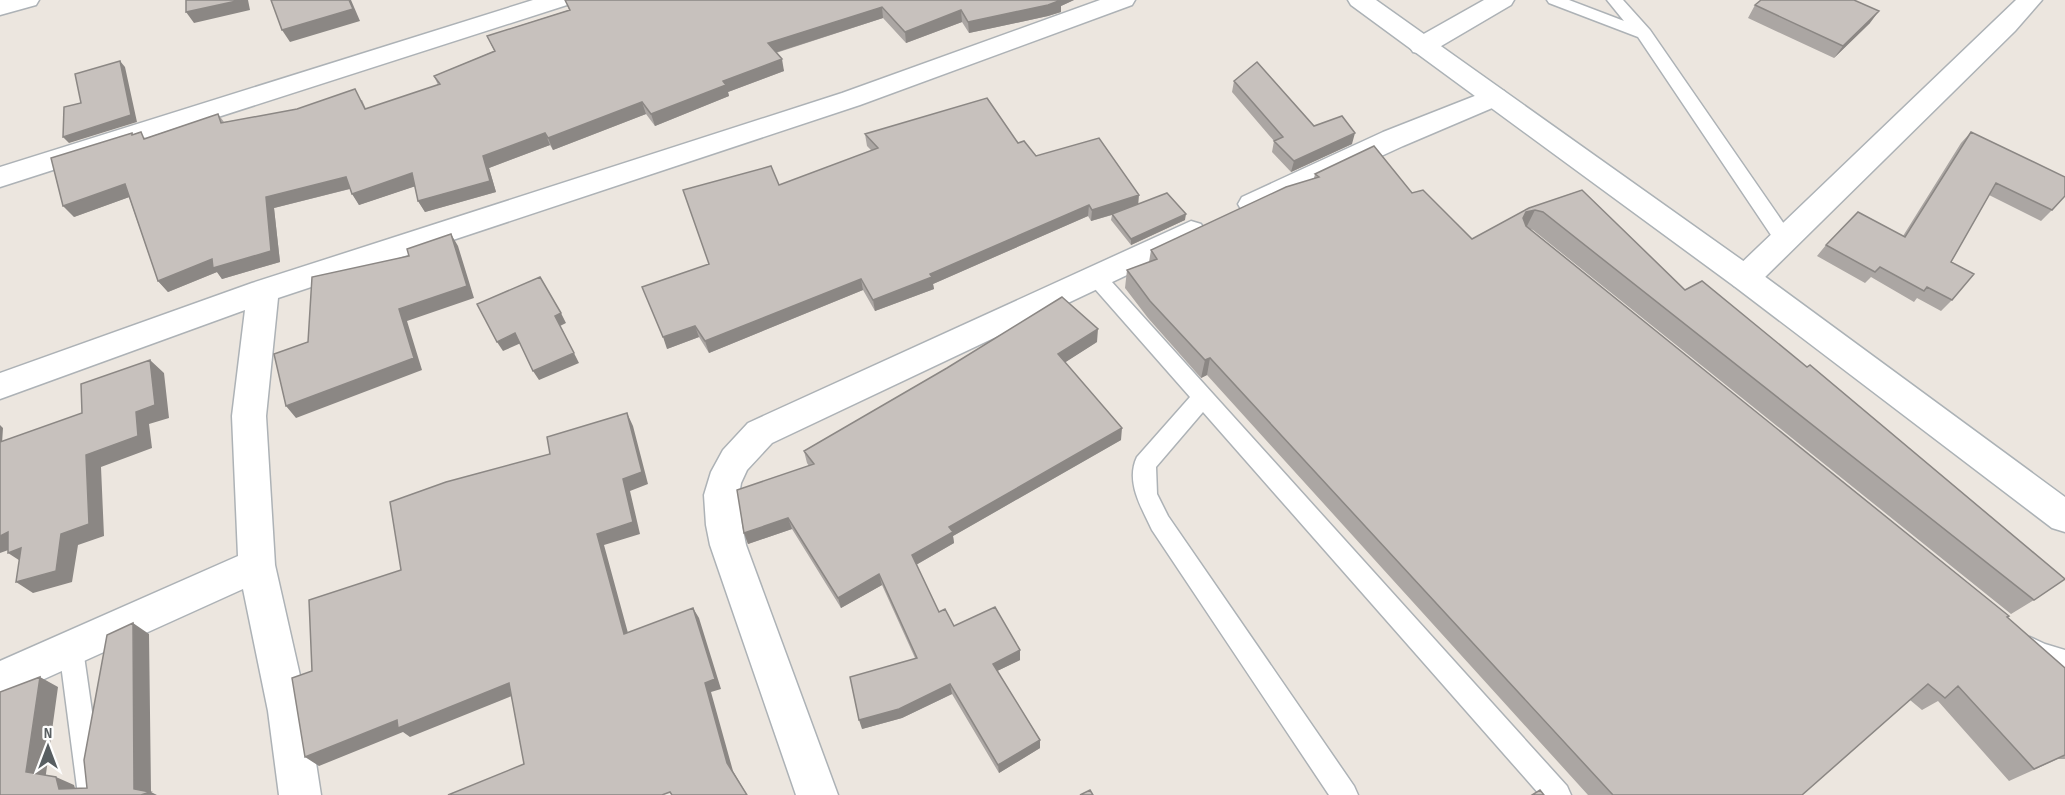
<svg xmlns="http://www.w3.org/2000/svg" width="2065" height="795" viewBox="0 0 2065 795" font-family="'Sofia Sans Condensed',sans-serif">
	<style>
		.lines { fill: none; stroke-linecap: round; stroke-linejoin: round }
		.lane-casing { stroke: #adb2b6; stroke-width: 3 }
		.street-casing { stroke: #adb2b6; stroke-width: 3 }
		.secondary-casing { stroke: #acb2b6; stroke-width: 3 }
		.lane { fill: #fff; fill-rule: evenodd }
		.street { fill: #fff; fill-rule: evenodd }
		.secondary { fill: #fff; fill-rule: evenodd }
		.wall { fill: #aba6a3 }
		.shaded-wall { fill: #8b8784 }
		.building { fill: #c7c1bd; stroke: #8b8784; stroke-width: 1.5 }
	</style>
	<rect width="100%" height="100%" fill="#ece6df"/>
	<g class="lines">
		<defs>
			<path id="lane" d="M1547,0H1569L1624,21L1607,0H1623L1650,30L1791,234L1793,239L1791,244L1784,246L1777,244L1638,37L1549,3Z
				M1095,269L1102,271L1567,786L1571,795H1540L1203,412L1156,467L1157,494L1168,516L1354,786L1358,795H1329L1152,530C1142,508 1125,482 1137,457L1190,397L1088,281L1085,276L1088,271Z
				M2030,637L2045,644L2065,650V674C2047,668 2026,666 2018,648L2021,640Z
				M71,638L80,641L83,649L104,795H78L59,649L62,641Z"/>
			<path id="street" d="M0,0H39L36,5L0,15Z
				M533,0H570L567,5L0,187V167Z
				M1100,0H1135L1132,5L860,105L278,298L266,416L275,565L308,711L321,795H279L268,711L243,589L0,699V661L238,556L232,416L245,310L0,399V373L252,283L842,93Z
				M1484,0H1514L1511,5L1431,52L1422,54L1413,52L1409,46L1413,40Z
				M2016,0H2042L2015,31L1756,286L1745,289L1734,286L1730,278L1734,270Z
				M1495,88L1504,91L1508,97L1504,103L1403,146L1262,211L1252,214L1242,211L1238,204L1242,197L1383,132Z
				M1191,221L1201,224L1206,232L1201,240L772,443L747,470L741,483L739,495L742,525L746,545L838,795H796L710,545L706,525L704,495L711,472L723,450L748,423Z"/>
			<path id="secondary" d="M1348,0H1376L1756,270L2065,497V532L2052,528L1734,286L1351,5Z"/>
		</defs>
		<!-- lane casing -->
		<use href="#lane" class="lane-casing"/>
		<!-- street casing -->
		<use href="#street" class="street-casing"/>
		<!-- secondary casing -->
		<use href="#secondary" class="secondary-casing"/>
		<!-- lane -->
		<use href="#lane" class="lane"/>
		<!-- street -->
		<use href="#street" class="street"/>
		<!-- secondary -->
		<use href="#secondary" class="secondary"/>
	</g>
	<!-- wall -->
	<path class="wall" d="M565,0H1074L1061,6V12L1048,16L969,33L962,22L906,43L883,18L776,53L784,71L728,92L729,96L655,126L646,114L553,150L550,145L489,168L496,192L425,212L418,201L415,186L359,205L350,189L274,208L280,262L222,279L217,272L168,292L158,281L129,197L74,217L132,133L134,135L146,138L218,114L224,122L362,100L366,109L438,85L434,76L494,51L487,36L569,10Z
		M1755,5L1870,23L1834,58L1748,18Z
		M1234,81L1314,126L1352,144L1291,172L1272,152L1274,141L1232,92Z
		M1971,132L2052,210L2041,221L1989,195L1951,262L1952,300L1941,311L1917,298L1914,302L1871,277L1865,283L1817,256L1826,245L1903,236L1961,143Z
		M865,134L1018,143L1036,156L1138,204L1185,220L1131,245L1111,220L1112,215L1091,221L1088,216L933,284L934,289L875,311L863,290L709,353L699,337L667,349L709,264L779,185L872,151L867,146Z
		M1315,174L1412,193L1472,239L1529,208L1582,190L1685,290L2034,600L2011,614L1533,230L1530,229L2007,617L2065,668V759H2058L2009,781L1938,701L1922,710L1910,700L1802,795H1588L1207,375L1201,378L1148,318L1125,288L1127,270L1149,262L1151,250L1314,178Z
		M1097,342L1065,362L1121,440L953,536L954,543L916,565L939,612L954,626L1020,660L997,671L1040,748L999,773L952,694L902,718L862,729L915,658L882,585L841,608L792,529L748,544L744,533L809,466L807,463L804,451Z"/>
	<!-- shaded-wall -->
	<path class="shaded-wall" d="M241,0H248L250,10L194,23L186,12Z
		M349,0H351L360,21L290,42L282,30Z
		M1057,0H1074L1061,6V12L1048,16L969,33L968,22Z
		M882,7L883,18L771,54L768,43Z
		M961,10L962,22L906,43L905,32Z
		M1879,11L1870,23L1834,58L1843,46Z
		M782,59L784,71L728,92L729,96L655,126L651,114L723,81Z
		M120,61L125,67L137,122L69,143L63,137Z
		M642,102L646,114L553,150L548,138Z
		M545,133L550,145L489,168L496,192L425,212L418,201L483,156Z
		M1355,133L1352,144L1291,172L1294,161Z
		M412,173L419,185L359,205L352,194Z
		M346,177L353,188L274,208L280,262L222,279L217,272L168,292L158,281L212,259L266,197Z
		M125,184L135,195L74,217L63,206Z
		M1139,195L1138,207L1091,221L1092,210Z
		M1089,205L1088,216L933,284L934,289L875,311L873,300L930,274Z
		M1535,210L1526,228L1517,230L1526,212Z
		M1186,214L1185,220L1131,245V239Z
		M451,234L458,246L474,298L407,321L422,370L296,418L286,406Z
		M861,279L863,290L709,353L705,341Z
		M561,313L566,323L560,326L555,316Z
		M695,326L699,337L667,349L663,337Z
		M1098,329L1097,342L1058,367V354Z
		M515,333L521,343L503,351L497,342Z
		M574,353L579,363L539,380L533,371Z
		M1210,358L1207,375L1201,378L1205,360Z
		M150,360L164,373L169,418L149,424L152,448L101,467L104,536L78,545L72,582L33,593L16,582L61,534L86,455L136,412Z
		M627,413L633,426L648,484L630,491L640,534L604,545L631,644L624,634L597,534L623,479Z
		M0,425L3,428L1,459L0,458Z
		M1122,428L1121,440L953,536L954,543L914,566L912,555L949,527Z
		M788,518L792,529L748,544L744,533Z
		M8,532L25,544L0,553V536Z
		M21,548L25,564L8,553Z
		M879,574L882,585L841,608L838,598Z
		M693,608L699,618L721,689L711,692L733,771L747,795L727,763L705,683Z
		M133,623L149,634L151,792L157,795H141L134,789Z
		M1020,650V660L993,673V664Z
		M40,677L58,687L45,781L26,772Z
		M509,683L519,693L410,737L403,732L319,766L305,757L397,720Z
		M950,684L952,694L902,718L862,729L859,720Z
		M1040,740V748L999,773L998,765Z
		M56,777L74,785L77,795L59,789Z"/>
	<!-- building -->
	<path class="building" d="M186,0H241L186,12Z
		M271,0H349L353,9L282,30Z
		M565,0H1061L1048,5L968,22L961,10L905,32L882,7L768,43L782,59L723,81L726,85L651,114L642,102L548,138L545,133L483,156L490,181L418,201L412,173L352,194L346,177L266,197L271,251L213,268L212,259L158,281L125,184L63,206L51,158L132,133V135L141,132L144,139L218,114L221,123L297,109L355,89L365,109L440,84L434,76L495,51L487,36L570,10Z
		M1761,0H1854L1879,11L1843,46L1755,5Z
		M120,61L131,115L63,137L64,107L81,103L75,74Z
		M1257,62L1314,126L1342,116L1355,133L1294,161L1274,141L1283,137L1234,81Z
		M987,98L1018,143L1024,141L1036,156L1099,138L1139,195L1092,210L1089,205L930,274L932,277L873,300L861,279L705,341L695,326L663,337L642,287L709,264L683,190L771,166L779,185L878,148L865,134Z
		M1971,132L2065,177V196L2052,210L1996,183L1951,262L1974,274L1952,300L1927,287L1924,291L1880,267L1875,272L1826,245L1858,212L1905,237Z
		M1374,146L1412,193L1423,190L1472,239L1529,208L1582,190L1685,290L1702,281L1807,367L1810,365L2065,579L2034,600L1543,212L1535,210L1526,212L1523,218L1526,226L2009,616L2007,617L2065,668V755L2034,769L1958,686L1945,698L1928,684L1802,795H1613L1210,358L1205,360L1150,301L1127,270L1157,259L1151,250L1286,187L1319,177L1315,174Z
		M1167,193L1186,214L1131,239L1112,214Z
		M451,234L467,286L399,309L414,358L286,406L274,354L308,342L312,277L409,256L407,249Z
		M540,277L561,313L555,316L574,353L533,371L515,333L497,342L477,304Z
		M1062,297L1098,329L1058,354L1122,428L949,527L953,532L912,555L939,612L945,609L954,626L995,607L1020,650L993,664L1040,740L998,765L950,684L899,709L859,720L850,677L917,658L879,574L838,598L788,518L744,533L737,490L814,464L804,451L947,368Z
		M150,360L155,405L136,412L138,436L86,455L89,524L61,534L56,571L16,582L21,548L8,553V532L0,536V442L82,413L81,384Z
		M627,413L642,472L623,479L633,522L597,534L624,634L693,608L715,679L705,683L727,763L747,795H672L670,792L662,795H448L524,764L509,683L398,728L397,720L305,757L292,678L312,671L309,600L401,570L390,502L446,482L550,454L547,437Z
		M133,623L134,789L150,792L141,795H0V692L40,677L26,772L56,777L59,789L87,788L84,760L107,635Z
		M1090,790L1093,795H1080Z
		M1540,790L1544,795H1532Z"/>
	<!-- north arrow -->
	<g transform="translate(48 747)" stroke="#ffffff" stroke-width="4.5" paint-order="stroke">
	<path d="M0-4.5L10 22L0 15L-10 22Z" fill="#585e61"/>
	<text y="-9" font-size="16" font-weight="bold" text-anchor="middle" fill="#585e61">N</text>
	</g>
</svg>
